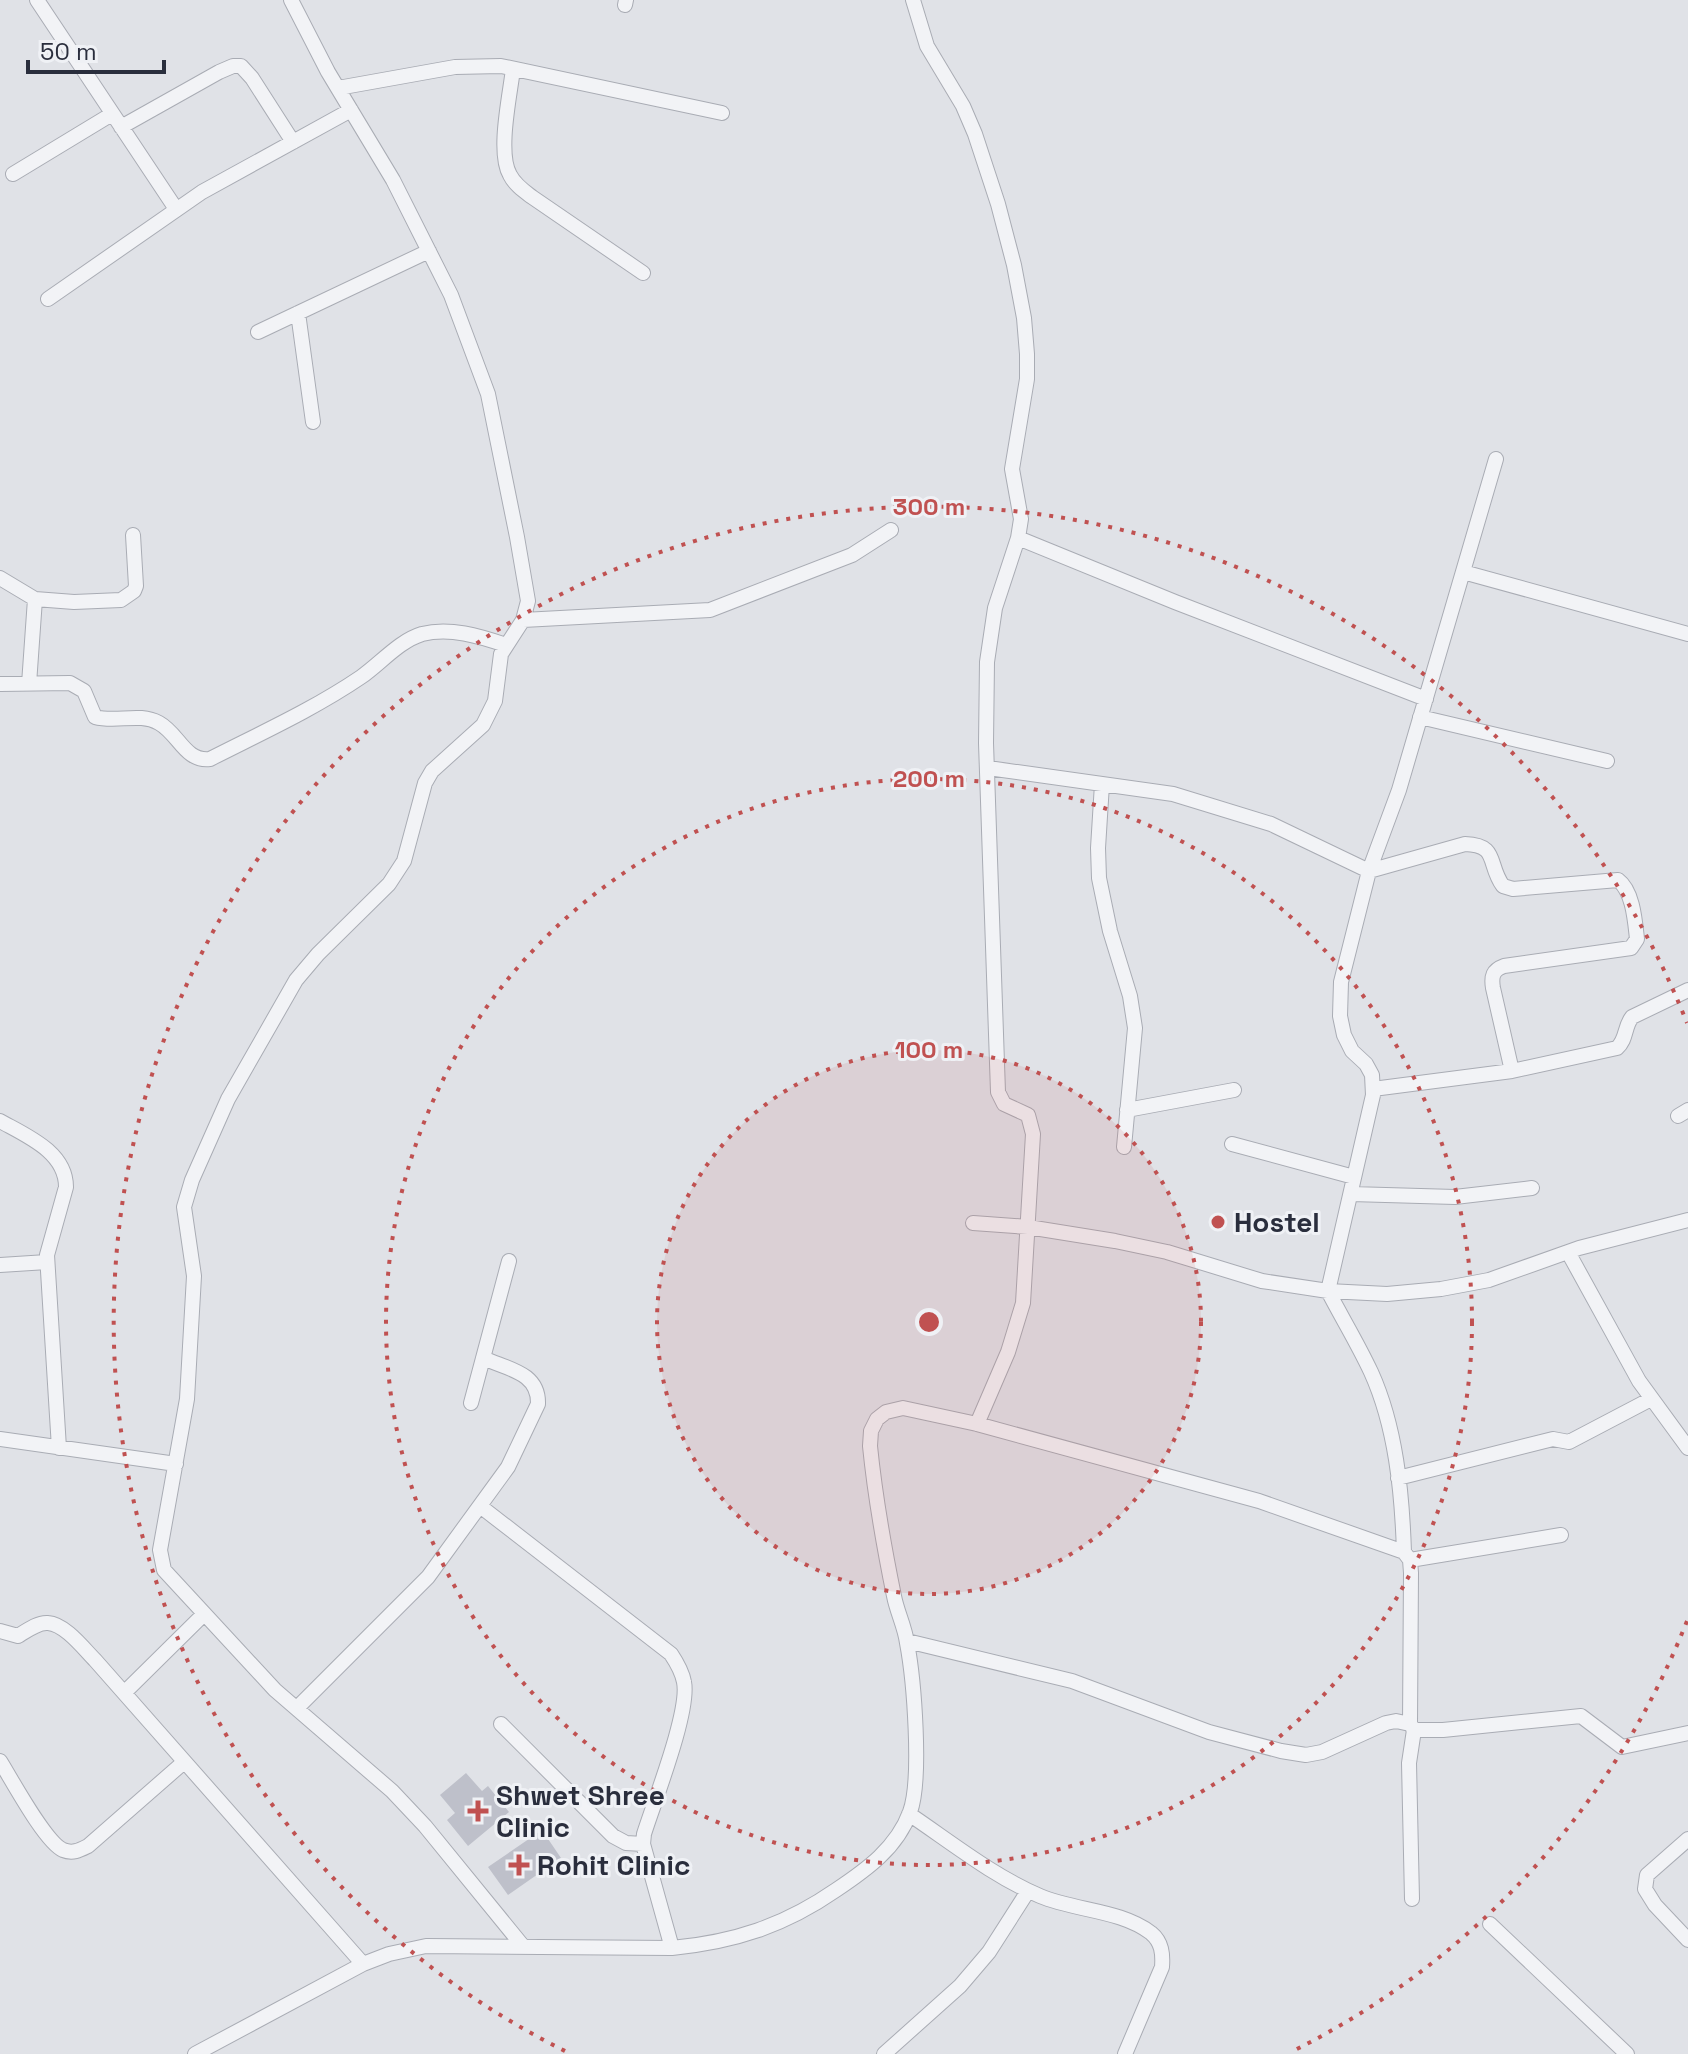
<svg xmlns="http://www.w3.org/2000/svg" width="1688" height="2054" viewBox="0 0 1688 2054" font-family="'Space Grotesk',sans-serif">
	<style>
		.building { fill: #bec0ca }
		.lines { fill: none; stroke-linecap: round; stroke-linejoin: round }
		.street-casing { stroke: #a9acb4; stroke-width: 16 }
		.street { stroke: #f2f3f6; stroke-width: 14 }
		.ring { fill: none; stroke: #c05151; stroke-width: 4; stroke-dasharray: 4 8 }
		.poi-dot { fill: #c05151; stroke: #eff1f5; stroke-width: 3 }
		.labels { text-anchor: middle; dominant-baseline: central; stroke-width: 6; stroke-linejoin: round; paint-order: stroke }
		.poi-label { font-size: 28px; font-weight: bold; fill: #2a2e3d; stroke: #eff1f5; text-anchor: start }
		.centre { fill: #c05151; stroke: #eff1f5; stroke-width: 4 }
		.ring-label { font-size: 24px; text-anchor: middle; font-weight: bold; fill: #c05151; stroke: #eff1f5; stroke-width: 6; stroke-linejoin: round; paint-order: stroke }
	</style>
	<rect width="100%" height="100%" fill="#e0e2e7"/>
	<!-- building -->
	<path class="building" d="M466,1773L482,1791L488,1786L509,1812L468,1846L447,1820L455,1813L440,1795Z
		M542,1830L561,1858L508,1895L488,1867Z"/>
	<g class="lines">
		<defs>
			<path id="street" d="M37,0L176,209
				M291,0L328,72L393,180L451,295L488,394L517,537L528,601L523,620L501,654L495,701L483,725L432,771L425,783L404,861L389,884L318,954L296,980L228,1099L192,1180L184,1207L194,1276L187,1399L160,1550L164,1570L275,1690L392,1791L425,1826L522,1945
				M913,0L927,46L963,106L975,134L998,204L1014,265L1024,318L1027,354V379L1012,469L1021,519L1018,538L995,608L987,662L986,743L998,1092L1004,1104L1028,1115L1033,1134L1023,1303L1008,1352L977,1424
				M625,5L626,0
				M513,69C510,95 497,153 510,175C515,185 524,191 532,197L643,273
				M338,88L455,67L501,66L722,113
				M121,127L219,72L233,66H241L252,78L293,142
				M13,174L112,114
				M48,299L202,192L351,110
				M298,313L313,422
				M258,332L429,251
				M1018,538L1175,602L1426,699
				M1463,572L1688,634
				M0,578L35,599L74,602L121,600L134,591L136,586L133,535
				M523,620L710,610L852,555L891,530
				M0,684L70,683L84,691L95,717C117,723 139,712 159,723C179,734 185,762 210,759C261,733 314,709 361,677C381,663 399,641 422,634C450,627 479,636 506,645
				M29,684L35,599
				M1420,717L1607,761
				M988,768L1173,794L1271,824L1369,871L1465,844C1499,845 1487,864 1503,886L1513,889L1618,880C1633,891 1635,921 1637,939L1631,948L1504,966C1493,970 1491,976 1493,988L1512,1071
				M1102,784L1098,848L1099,878L1110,931L1130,996L1135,1028L1124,1147
				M1373,1089L1512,1071L1617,1048C1627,1039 1624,1027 1632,1017L1688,990
				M1127,1110L1234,1090
				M1678,1116L1688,1110
				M0,1121C27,1136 66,1152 66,1187L47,1255L59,1448
				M1232,1144L1354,1177
				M1351,1194L1455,1197L1532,1188
				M973,1223L1028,1227L1115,1241L1167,1252L1262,1281L1328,1291L1387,1294L1441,1289L1489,1280L1579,1248L1688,1220
				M1568,1252L1639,1381L1688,1448
				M0,1265L47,1262
				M471,1403L509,1261
				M0,1439L176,1464
				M1398,1478L1553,1439L1569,1442L1651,1399
				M480,1506L671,1654C677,1663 682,1671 684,1682C690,1711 654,1802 644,1834L643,1844L672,1948
				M1404,1552C1402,1492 1396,1427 1371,1372C1358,1344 1342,1318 1328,1291L1373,1095L1372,1075L1366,1064L1352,1051L1344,1035L1340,1016L1341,982L1369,871L1399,790L1496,459
				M1410,1560L1561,1535
				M0,1631L18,1636C26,1631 38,1622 48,1623C65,1624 84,1649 95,1660L363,1964
				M907,1641L1072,1681L1209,1732L1281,1751L1306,1755L1322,1752L1386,1723L1396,1721L1410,1724
				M124,1693L204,1614
				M297,1708L428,1577L508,1467L538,1404C539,1372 507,1369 483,1358
				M501,1724L613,1836L626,1843L643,1844
				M0,1761C12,1780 45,1842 63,1850C73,1854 80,1850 88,1846L184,1762
				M909,1814C952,1843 993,1876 1040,1896C1076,1911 1121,1910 1151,1933C1162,1942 1163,1954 1162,1967L1125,2054
				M1688,1839L1647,1875L1645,1889L1655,1905L1688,1940
				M1412,1899L1409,1763L1414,1730
				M1490,1924L1627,2054
				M195,2054L363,1964L389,1954L426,1946L672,1948C734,1942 784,1926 836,1890C866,1870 897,1848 910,1812C922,1779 914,1680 907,1643C905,1627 897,1612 894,1596C884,1547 875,1496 870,1446L871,1431L877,1419L886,1412L903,1408L977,1424L1259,1501L1404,1552L1410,1560L1411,1573L1410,1724L1414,1730H1443L1581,1716L1622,1747L1688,1733
				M884,2054L960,1986L989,1952L1028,1891"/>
		</defs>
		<!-- street casing -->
		<use href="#street" class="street-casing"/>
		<!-- street -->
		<use href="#street" class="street"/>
	</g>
	<!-- distance rings -->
	<circle cx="929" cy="1322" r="272" fill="#c05151" fill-opacity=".12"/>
	<g class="ring">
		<circle cx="929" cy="1322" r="272"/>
		<circle cx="929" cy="1322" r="543"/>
		<path d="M1687 1621A815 815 0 0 1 1293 2051M565 2051A815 815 0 1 1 1687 1023"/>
	</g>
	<!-- markers -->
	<g class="poi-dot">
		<circle cx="1218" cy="1222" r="8"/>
		<path d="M474 1799h8v8h8v8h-8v8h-8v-8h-8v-8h8z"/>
		<path d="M515 1853h8v8h8v8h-8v8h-8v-8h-8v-8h8z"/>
	</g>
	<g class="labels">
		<!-- poi labels -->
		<g class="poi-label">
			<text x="1234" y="1222">Hostel</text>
			<text x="496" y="1795">Shwet Shree<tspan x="496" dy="32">Clinic</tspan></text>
			<text x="537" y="1865">Rohit Clinic</text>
		</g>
	</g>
	<circle cx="929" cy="1322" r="12" class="centre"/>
	<g class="ring-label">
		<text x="929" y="515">300 m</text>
		<text x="929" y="787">200 m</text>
		<text x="929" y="1058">100 m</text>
	</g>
	<!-- scale -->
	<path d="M28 60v12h136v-12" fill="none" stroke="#2a2e3d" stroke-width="4"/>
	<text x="40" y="60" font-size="24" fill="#2a2e3d" stroke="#eff1f5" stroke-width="6" paint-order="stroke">50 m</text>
</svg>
